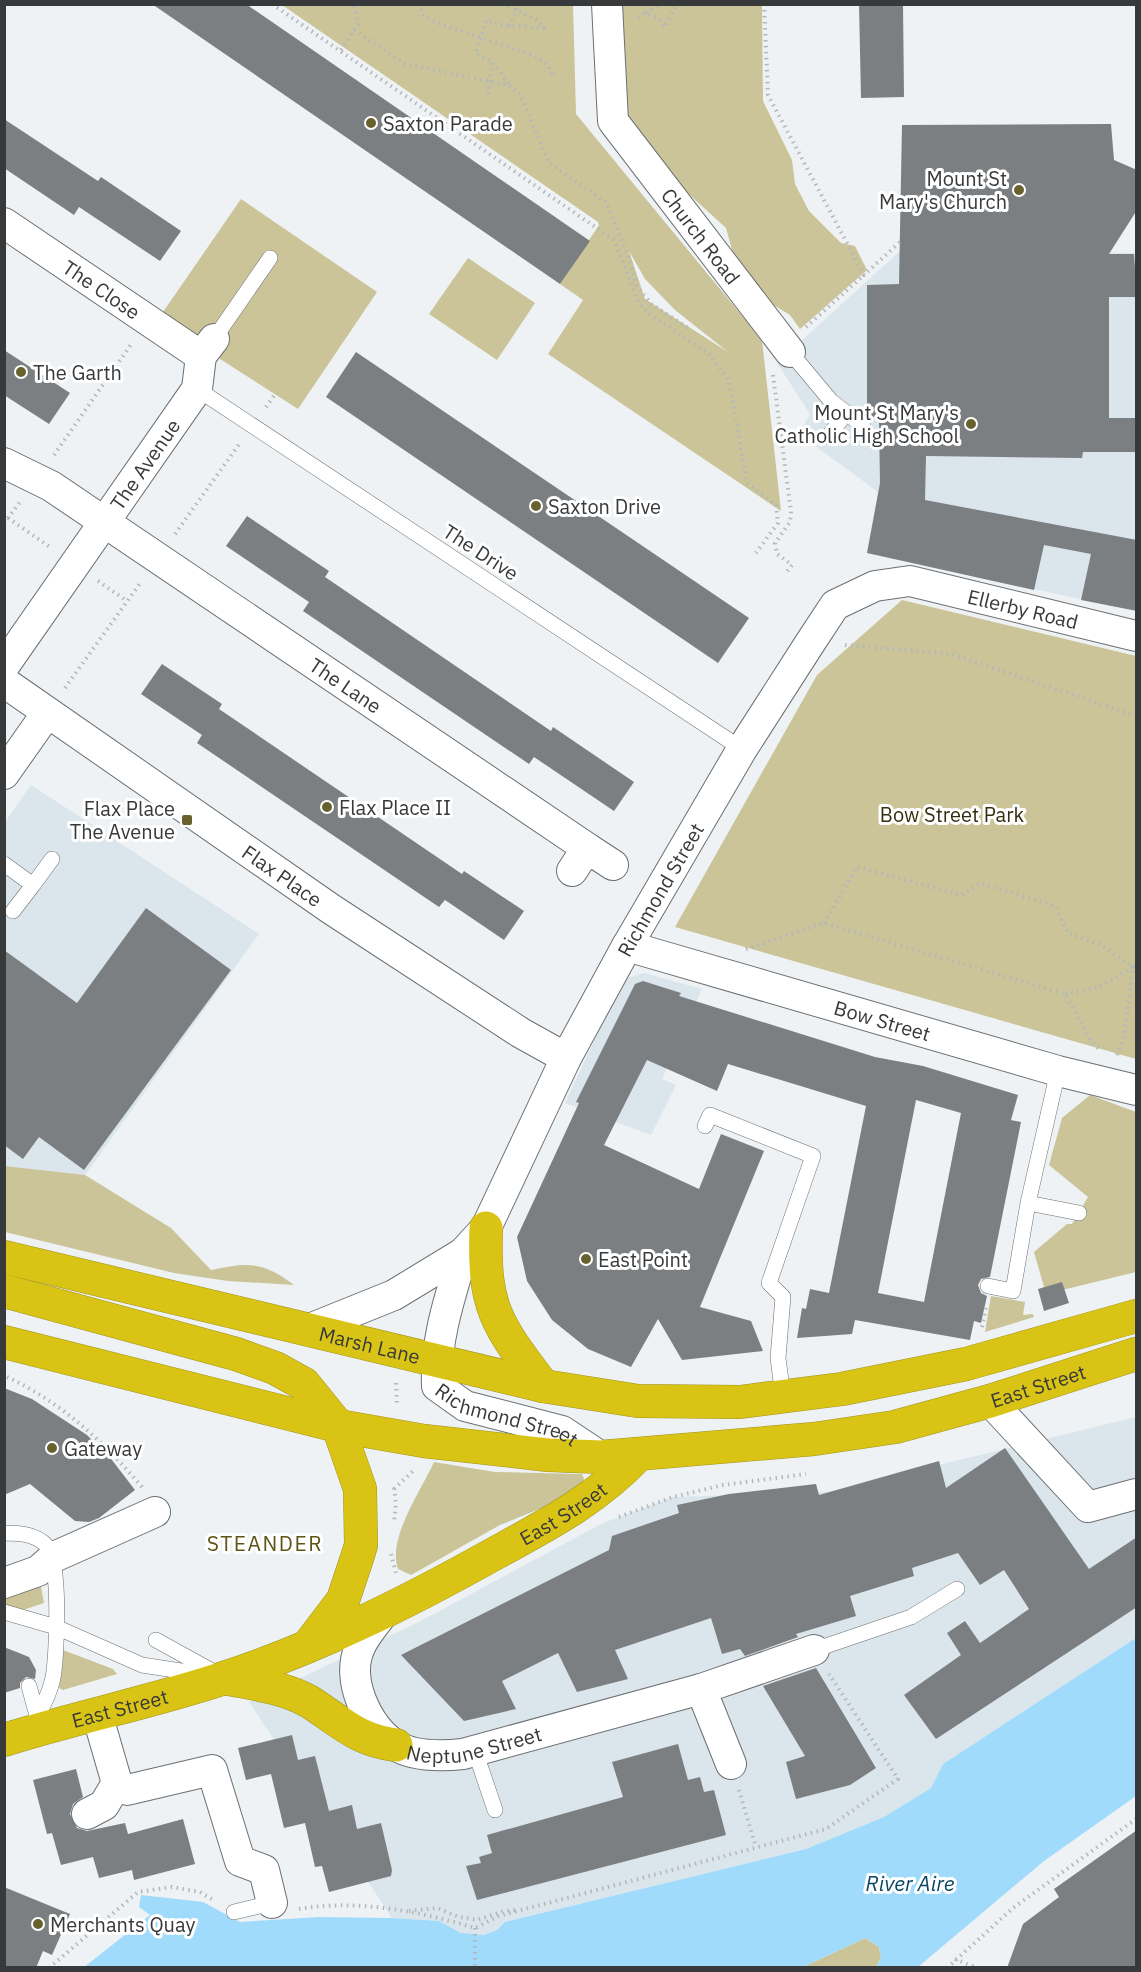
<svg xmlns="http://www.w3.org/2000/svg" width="1141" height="1972" viewBox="0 0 1141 1972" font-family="'IBM Plex Sans',sans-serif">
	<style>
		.built { fill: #dbe5ec }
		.green { fill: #cac498; fill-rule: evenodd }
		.water { fill: #a1dbfc }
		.building { fill: #7c7f81; fill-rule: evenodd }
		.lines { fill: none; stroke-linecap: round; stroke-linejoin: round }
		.lane-casing { stroke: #6c6f71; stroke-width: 16 }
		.street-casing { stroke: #6c6f71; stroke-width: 32 }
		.highway-casing { stroke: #a09323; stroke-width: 34 }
		.path { stroke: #b4b7b9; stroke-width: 4; stroke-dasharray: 1.5 4.5; stroke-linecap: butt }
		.lane { stroke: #fff; stroke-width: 15 }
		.street { stroke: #fff; stroke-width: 30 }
		.highway { stroke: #d9c416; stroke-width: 33 }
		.poi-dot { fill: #68612e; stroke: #fff; stroke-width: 2 }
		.labels { text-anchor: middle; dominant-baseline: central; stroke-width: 6; stroke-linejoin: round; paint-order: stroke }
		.poi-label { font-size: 20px; fill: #37393a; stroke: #fff; text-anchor: start }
		.street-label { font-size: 20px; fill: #37393a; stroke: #fff }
		.park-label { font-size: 20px; fill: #332e0e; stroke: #fff }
		.neighbourhood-label { font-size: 21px; letter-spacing: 1.5px; fill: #5d5417; stroke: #fff }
		.water-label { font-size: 21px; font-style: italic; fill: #094863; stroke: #fff }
	</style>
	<rect width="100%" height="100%" fill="#eef2f4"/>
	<!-- built -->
	<path class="built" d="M900,251L1136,253V611L867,553L878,492L799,434L810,414L777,363Z
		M31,785L259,934L85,1175L5,1166V822Z
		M644,973L702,989L662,1079L676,1085L651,1135L565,1103L620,986L627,978Z
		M1136,1417V1638L943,1764L931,1788L884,1817L806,1849L505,1922L497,1930L484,1935L461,1933L439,1921L392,1918L249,1702L419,1622L603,1523L673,1497L828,1492Z"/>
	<!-- green -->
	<path class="green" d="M282,5H573L576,114L762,340L781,511L548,354L583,300L560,284L599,225L598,222ZM629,251L645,279L675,310L728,352L645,299Z
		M617,5H762L763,101L792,160L795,184L809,211L841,243L855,246L867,270L800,329L790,315L767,301L734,257L726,228L669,176L638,135L625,109Z
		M241,199L377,292L298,409L217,357L154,325Z
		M468,258L535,303L497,360L429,314Z
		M902,600L1136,656V1059L675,927L817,675Z
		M1090,1095L1136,1112V1272L1046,1294L1034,1252L1067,1224H1072L1088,1197L1049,1165L1062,1118Z
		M5,1166L85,1175L171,1228L211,1270C249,1262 262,1261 294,1285L228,1281L174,1273L5,1232Z
		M991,1296L1025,1302L1023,1315L1033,1314L1034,1317L985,1332Z
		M434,1462L495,1472L582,1474L587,1486L584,1491L500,1525L411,1575L398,1569C387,1538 422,1489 434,1462Z
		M39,1576L44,1603L14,1613L5,1610V1592Z
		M63,1650L113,1669L117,1674L63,1690L59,1688C60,1675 64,1663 63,1650Z
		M865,1938L879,1947L881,1958L876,1967L801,1968Z"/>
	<!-- water -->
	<path class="water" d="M1136,1638V1796L1044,1861L918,1967H876L881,1958L879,1947L865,1938L801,1968H83L150,1915L139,1907L141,1895L203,1902L240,1922L319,1917L392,1918L439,1921L461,1933L484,1935L497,1930L505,1922L806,1849L884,1817L931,1788L943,1764Z"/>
	<!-- building -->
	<path class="building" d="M152,4H246L590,241L560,284Z
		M859,4H903L904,97L861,98Z
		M4,119L98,181L101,177L181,231L160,261L79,207L74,215L4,168Z
		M1111,124L1114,160L1137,170V210L1109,254H1134L1137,297H1109V418H1137V452H1083L1082,458L926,456L925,500L1137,540V611L1081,600L1091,554L1044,545L1034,590L867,553L880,483L879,422L867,412V285L899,284L902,125Z
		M4,350L70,393L49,424L4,395Z
		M356,352L749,618L718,663L326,397Z
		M247,516L329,571L325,577L551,731L553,727L634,782L614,811L534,757L529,764L303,611L309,602L226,546Z
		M162,664L222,704L219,709L462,874L464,871L524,911L504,940L445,900L439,907L197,743L202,735L141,694Z
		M146,908L231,970L84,1170L39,1137L23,1159L4,1145V950L77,1003Z
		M643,981L681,993L679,996L875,1057L923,1066L1018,1095L1011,1120L1021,1122L990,1277L981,1279L978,1285L981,1293L987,1296L981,1323L974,1321L970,1340L855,1320L852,1334L797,1338L802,1308L806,1309L810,1289L829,1293L866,1106L728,1064L717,1091L647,1060L604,1145L699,1189L721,1134L764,1151L700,1307L751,1321L763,1351L682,1360L658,1319L631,1367L588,1349L552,1320L527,1281L517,1237L579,1103L576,1102L635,984ZM916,1100L961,1113L924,1302L878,1293Z
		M1062,1282L1069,1303L1044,1311L1038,1289Z
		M4,1388L32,1399L87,1435L112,1460L135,1490L99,1518L89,1522L75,1521L30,1484L4,1495Z
		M1005,1448L1089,1569L1137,1537V1607L936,1739L904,1695L961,1655L947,1633L965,1621L980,1643L1029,1609L1004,1570L980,1585L958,1553L912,1568L914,1576L850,1596L856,1616L796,1634L798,1637L745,1656L740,1649L722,1654L711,1618L615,1650L628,1679L577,1692L558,1653L502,1681L516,1709L464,1721L401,1655L609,1550L612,1536L679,1513L677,1505L729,1494L816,1484L819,1495L939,1461L946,1488Z
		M4,1647L29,1657L36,1670L35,1679L26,1677L20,1683V1688L4,1693Z
		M816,1668L876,1768L850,1785L796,1799L786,1762L805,1756L763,1686Z
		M292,1735L298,1760L315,1756L329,1811L352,1805L357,1829L381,1823L392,1870L391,1876L329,1892L322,1866L315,1867L305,1823L284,1828L271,1774L246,1780L238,1748Z
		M678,1744L688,1780L700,1777L704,1792L714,1790L726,1835L477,1900L466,1866L481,1863L479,1857L492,1853L487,1835L623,1797L612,1762Z
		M76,1769L83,1797L73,1804L70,1814L77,1828L87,1831L125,1823L128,1834L183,1819L195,1864L134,1880L132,1870L99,1878L93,1857L61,1865L52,1833L47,1834L33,1780Z
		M1137,1830V1968H1007L1023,1924L1059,1897L1054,1889Z
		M4,1887L70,1914L52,1955L43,1951L36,1968H4Z"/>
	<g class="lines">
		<defs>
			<path id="lane" d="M214,339L270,258
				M790,352L831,401L863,426
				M197,389L742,749
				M828,437L846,413
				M4,864L33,885L52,859
				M13,911L33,885
				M705,1126L710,1115L813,1156L769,1283L783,1297L778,1358L783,1396
				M1028,1203L1079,1213
				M988,1286L1013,1291L1028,1203L1058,1071
				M4,1533C20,1533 36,1534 47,1546C61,1561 57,1656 53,1678C49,1696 38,1716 27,1731
				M4,1612L56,1627L142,1665L207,1675
				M156,1640L214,1672
				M814,1650L911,1617L957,1589
				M29,1686L36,1712
				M475,1751L495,1810
				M234,1912L272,1903"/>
			<g id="street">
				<path id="s1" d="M607,4L613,121L790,352"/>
				<path id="s2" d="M4,223L201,356"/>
				<path id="s3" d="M4,463L51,486L587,848"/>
				<path id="s4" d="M4,666L197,389L201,356L214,339"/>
				<path id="s5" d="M4,682L331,909L521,1033L566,1058"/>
				<path d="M4,774L47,713"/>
				<path d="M572,871L587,848L613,865"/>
				<path id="s6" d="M627,946L1058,1071L1136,1090"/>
				<path id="s7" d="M463,1253C450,1297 435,1340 437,1386L465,1406L562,1431L601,1457"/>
				<path id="s8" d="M312,1328L394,1295L463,1253L486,1228L566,1058L627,946L742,749L810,643L835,605L875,586L910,581L1136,636"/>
				<path d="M990,1401L1088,1507L1136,1494"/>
				<path d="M4,1583L38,1571L54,1557L155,1512"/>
				<path id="s9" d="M384,1612C376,1623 365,1635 360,1647C345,1679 367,1726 395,1745C413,1757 443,1756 463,1754L701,1689L814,1650"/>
				<path d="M701,1689L731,1764"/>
				<path d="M97,1714L117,1783L127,1790L212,1770L240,1861L264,1870L272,1903"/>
				<path d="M87,1814L104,1805L117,1783"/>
			</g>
			<g id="highway">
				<path d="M486,1228C483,1307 496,1324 543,1386"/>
				<path id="s10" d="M4,1257L543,1386L638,1401L740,1402L842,1389L966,1364L1136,1316"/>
				<path d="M4,1291L236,1354L275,1368L304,1384L338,1426L360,1489L361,1545L357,1558L343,1600L308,1646"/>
				<path id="s11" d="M4,1342L338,1426L424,1441L548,1455L601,1457L814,1439L895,1427L990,1401L1136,1354"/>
				<path d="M225,1678C254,1684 284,1687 310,1702C341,1722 357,1740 396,1745"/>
				<path id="s12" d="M4,1740C77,1717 152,1702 224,1678C318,1647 406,1603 492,1555C545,1526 596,1500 638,1455"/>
			</g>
		</defs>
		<!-- lane casing -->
		<use href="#lane" class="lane-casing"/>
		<!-- street casing -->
		<use href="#street" class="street-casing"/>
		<!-- highway casing -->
		<use href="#highway" class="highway-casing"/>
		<!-- path -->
		<path class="path" d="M272,4L614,240L638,301L647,312L709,354L729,380L747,483L776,505L778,523L756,553
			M417,4L424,15L432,21L538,57L548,66L554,78
			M503,4L537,20L544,28L502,25L486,20L476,54L492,62L510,85
			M764,4L768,95L864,275L901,241
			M646,13L660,4
			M638,17L645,13L658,18L665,27L677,4
			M509,26L517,10L515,4
			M354,30L405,64L503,84L513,87L520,94L549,163L606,202L630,260L636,285L651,304L688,328
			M341,50L358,24L354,4
			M488,94L492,63
			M806,327L864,275
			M773,375L791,512L790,522L775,543L777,554L792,565L785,574
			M266,407L275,394
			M54,455L132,343
			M8,518L50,547
			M4,523L20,502
			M175,534L240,443
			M98,581L127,601
			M845,645L951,654L1136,716
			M65,688L141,582
			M824,923L857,867L962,895L980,883L1055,906L1068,933L1099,944L1133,967L1099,987L1065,994
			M746,949L824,923L1065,994L1091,1041L1100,1050
			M1117,1055L1124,1036L1133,967L1136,963
			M982,1327L986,1308
			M7,1377C61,1402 104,1442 142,1487
			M396,1383L397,1405
			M394,1488L396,1503L394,1522
			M394,1489L413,1471
			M619,1517L673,1497L723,1485L806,1474
			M391,1554L396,1573
			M739,1790L756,1847
			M299,1909C358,1899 418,1911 475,1928L499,1916L826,1829L898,1779L829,1674
			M409,1911L437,1908L459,1917L477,1920L504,1911L517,1910
			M475,1928V1968
			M955,1959L977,1968
			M7,1966V1968
			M49,1968L138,1892L172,1887L200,1892L215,1901
			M947,1968L1013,1908L1136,1819"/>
		<!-- lane -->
		<use href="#lane" class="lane"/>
		<!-- street -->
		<use href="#street" class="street"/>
		<!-- highway -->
		<use href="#highway" class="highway"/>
	</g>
	<!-- markers -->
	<g class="poi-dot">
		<circle cx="371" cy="123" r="6"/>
		<circle cx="1019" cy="190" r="6"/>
		<circle cx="21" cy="372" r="6"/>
		<circle cx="971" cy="424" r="6"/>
		<circle cx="536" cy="506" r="6"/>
		<circle cx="327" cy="807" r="6"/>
		<rect x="181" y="814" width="12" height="12" rx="3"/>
		<circle cx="586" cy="1259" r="6"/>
		<circle cx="52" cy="1448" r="6"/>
		<circle cx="38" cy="1924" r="6"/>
	</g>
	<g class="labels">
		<!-- poi labels -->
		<g class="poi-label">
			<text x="383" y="123">Saxton Parade</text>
			<text x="1007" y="178" text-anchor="end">Mount St<tspan x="1007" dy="23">Mary's Church</tspan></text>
			<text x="33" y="372">The Garth</text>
			<text x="959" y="412" text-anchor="end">Mount St Mary's<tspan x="959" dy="23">Catholic High School</tspan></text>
			<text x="548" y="506">Saxton Drive</text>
			<text x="339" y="807">Flax Place II</text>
			<text x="175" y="808" text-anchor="end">Flax Place<tspan x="175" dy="23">The Avenue</tspan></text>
			<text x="598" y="1259">East Point</text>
			<text x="64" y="1448">Gateway</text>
			<text x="50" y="1924">Merchants Quay</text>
		</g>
		<!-- street labels -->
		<g class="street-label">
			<text stroke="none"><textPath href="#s1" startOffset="262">Church Road</textPath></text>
			<text stroke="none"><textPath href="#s2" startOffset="118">The Close</textPath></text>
			<text stroke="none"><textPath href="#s4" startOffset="246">The Avenue</textPath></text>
			<text transform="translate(481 552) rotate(33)">The Drive</text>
			<text stroke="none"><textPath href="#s8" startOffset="1114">Ellerby Road</textPath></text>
			<text stroke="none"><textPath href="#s3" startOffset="408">The Lane</textPath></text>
			<text stroke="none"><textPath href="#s5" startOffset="339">Flax Place</textPath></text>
			<text stroke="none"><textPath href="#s8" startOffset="584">Richmond Street</textPath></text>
			<text stroke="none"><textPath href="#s6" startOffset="266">Bow Street</textPath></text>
			<text stroke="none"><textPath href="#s10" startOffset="376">Marsh Lane</textPath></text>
			<text stroke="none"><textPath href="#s11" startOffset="1054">East Street</textPath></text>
			<text stroke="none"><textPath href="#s7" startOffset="213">Richmond Street</textPath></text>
			<text stroke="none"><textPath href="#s12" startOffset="606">East Street</textPath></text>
			<text stroke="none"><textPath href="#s12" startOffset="120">East Street</textPath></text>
			<text stroke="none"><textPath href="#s9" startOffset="236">Neptune Street</textPath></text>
		</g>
		<!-- park labels -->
		<g class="park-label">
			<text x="952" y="814">Bow Street Park</text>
		</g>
		<!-- neighbourhood labels -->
		<g class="neighbourhood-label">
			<text x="265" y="1543">STEANDER</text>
		</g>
		<!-- water labels -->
		<g class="water-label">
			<text x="910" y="1883">River Aire</text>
		</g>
	</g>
	<!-- border -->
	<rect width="1141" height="1972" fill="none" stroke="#37393a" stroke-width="12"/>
</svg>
